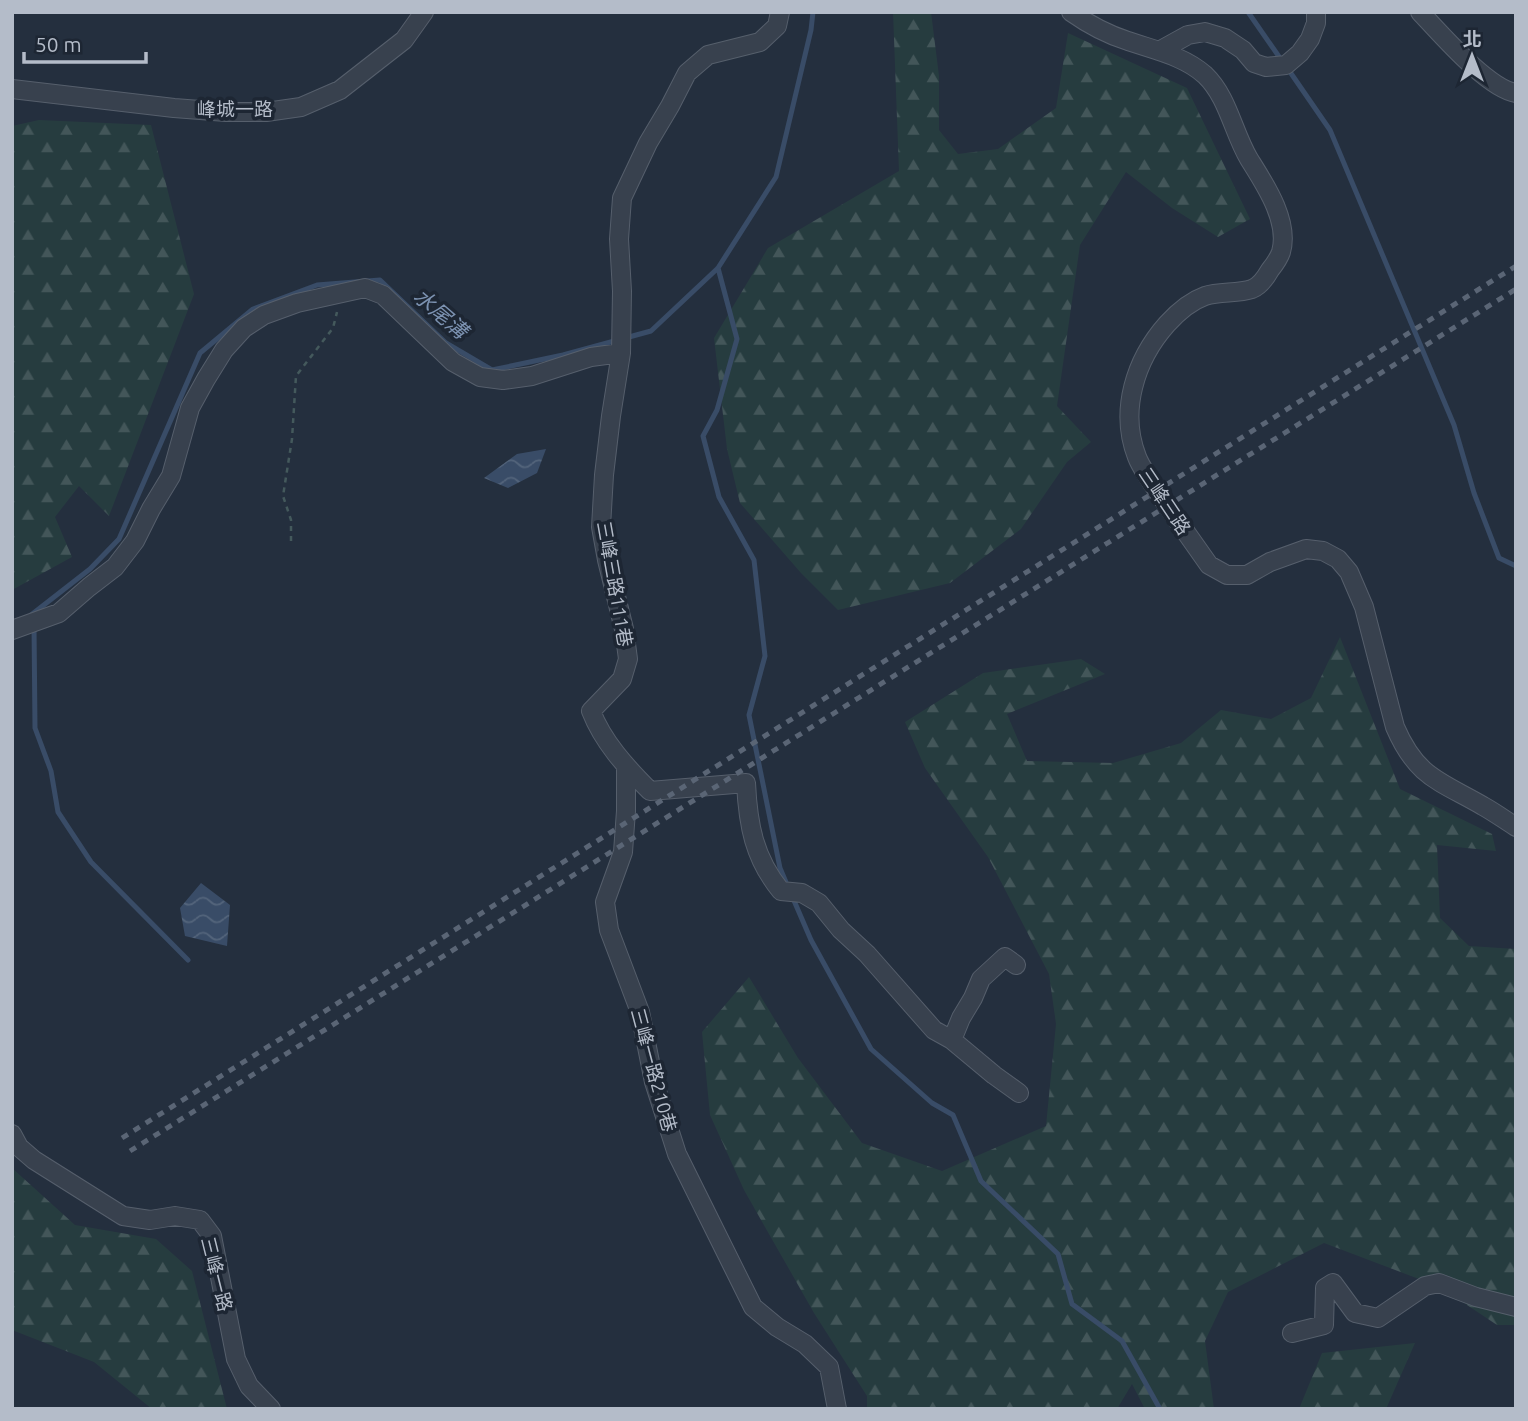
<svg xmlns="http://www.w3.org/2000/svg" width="1528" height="1421" viewBox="0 0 1528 1421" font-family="Ubuntu,'Noto Sans TC',sans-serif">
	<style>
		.forest { fill: url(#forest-firs) }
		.water { fill: url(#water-waves) }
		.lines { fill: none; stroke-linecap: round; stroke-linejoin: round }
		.stream { stroke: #394c67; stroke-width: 5 }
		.minor-casing { stroke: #565f6c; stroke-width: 20 }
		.path { stroke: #44595c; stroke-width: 2.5; stroke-dasharray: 5 5; stroke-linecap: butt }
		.minor { stroke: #38414e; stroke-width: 18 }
		.rail { stroke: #5a6575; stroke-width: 5; stroke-dasharray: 7 7; stroke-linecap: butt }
		.minor-bridge-casing { stroke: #565f6c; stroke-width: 20; stroke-linecap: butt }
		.minor-bridge { stroke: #38414e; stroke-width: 18 }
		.labels { text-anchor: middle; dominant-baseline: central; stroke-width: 7; stroke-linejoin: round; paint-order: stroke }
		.street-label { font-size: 19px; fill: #b4bcc9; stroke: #1d2633 }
		.water-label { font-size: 21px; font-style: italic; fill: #7c92b1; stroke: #1d2633 }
	</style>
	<defs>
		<pattern id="forest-firs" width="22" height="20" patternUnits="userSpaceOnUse" patternTransform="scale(1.75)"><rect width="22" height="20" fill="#263c3f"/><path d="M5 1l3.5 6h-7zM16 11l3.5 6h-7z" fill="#435659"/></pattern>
		<pattern id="water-waves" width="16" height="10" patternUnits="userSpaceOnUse" patternTransform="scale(1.75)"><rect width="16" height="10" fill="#394c67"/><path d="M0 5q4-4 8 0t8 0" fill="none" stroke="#53647b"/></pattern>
	</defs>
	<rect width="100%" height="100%" fill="#242f3e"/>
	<!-- forest -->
	<path class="forest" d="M893,12H931L939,76V130L958,154L998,149L1056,108L1068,33L1187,88L1250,219L1218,237L1172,208L1126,172L1080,245L1057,406L1091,442L1067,462L1021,529L950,583L838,610L801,573L740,503L727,449L714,338L768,248L899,171Z
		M39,120L151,125L194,294L109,516L79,486L55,517L72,557L12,590V126Z
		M1340,637L1400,789L1492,834L1496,851L1437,845L1440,918L1469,946L1516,949V1325H1497L1440,1287L1324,1243L1228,1292L1205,1341L1214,1409H1145L1132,1384L1117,1409H867V1396L814,1313L744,1190L710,1115L702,1032L749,977L798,1058L862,1143L942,1171L1046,1126L1056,1024L1049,974L988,857L925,768L905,722L983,673L1081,659L1105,674L1007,714L1027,761L1113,763L1181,743L1221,710L1271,719L1311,698Z
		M12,1168L75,1225L156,1239L192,1271L227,1409H152L94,1362L12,1330Z
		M1415,1343L1386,1409H1299L1322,1353Z"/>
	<!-- water -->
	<path class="water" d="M546,449L537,473L508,488L484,478L517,454Z
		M201,883L230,905L227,946L185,936L180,908Z"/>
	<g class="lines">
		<!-- stream -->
		<path class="stream" d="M1248,12L1282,61
			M1288,69L1330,130L1454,425L1474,493L1499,558L1516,566
			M718,268L737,339L717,410L703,436L719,497L754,560L765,656L749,715L780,868L788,887
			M31,615L90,569L119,539L200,353L253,309L317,285L380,280L446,343L492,370L563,355L651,331L718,268L776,177L811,30L813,12
			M34,625L35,728L51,771L58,812L91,862L188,960
			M792,896L811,940L871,1049L932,1103L953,1115L981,1181L1058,1254L1072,1304L1122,1341L1160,1409"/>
		<defs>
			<path id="minor" d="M780,12L777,26L760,42L708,55L687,73L670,106L648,143L622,198L619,239L622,291L621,353L611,416L604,475L601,527L607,560L624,629L628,659L622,679L591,711C603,742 626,767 650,791L746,783C748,825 754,858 781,891L802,893L819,903L841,930L867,954L934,1030L952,1040L994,1075L1019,1093
				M1071,12C1088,24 1109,35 1128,41C1154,50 1184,56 1205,75C1228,97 1233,132 1249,159C1264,183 1290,221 1281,252C1279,258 1274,265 1270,270C1266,277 1260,286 1252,289C1237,294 1220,291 1205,296C1191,301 1177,313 1167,324C1135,360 1119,411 1137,457C1140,465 1145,472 1150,480
				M1420,12C1440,33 1488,89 1516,93
				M1159,51L1188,35L1205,32L1225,38L1243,50L1254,63L1266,67L1286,65L1300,53L1310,39L1316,23V12
				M12,89L174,108L226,112H266L301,107L340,90L404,40L424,12
				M1178,521L1209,565L1227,575H1247L1270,562L1306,549L1323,551L1338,559L1349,572L1364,607L1395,727C1417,778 1440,781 1483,806C1494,812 1505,820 1516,827
				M12,630L59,613L89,587L115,567L135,541L151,509L171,476L190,408L206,379L224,350L244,328L264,315L297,303L365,288L383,295L453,362L480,377L503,380L532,376L591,357L621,353
				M626,767V811L623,852L605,902L609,930L640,1012L654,1082L677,1154L753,1307L777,1327L805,1344L829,1367L837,1409
				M952,1040L961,1018L973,998L981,979L1005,957L1016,965
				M12,1134L19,1147L34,1160L123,1216L150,1220L175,1216L200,1220L212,1236L236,1359L249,1386L271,1409
				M1292,1333L1324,1325L1325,1288L1333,1283L1355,1313L1378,1318L1425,1286L1439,1283L1476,1297L1516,1307"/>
		</defs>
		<!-- minor casing -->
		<use href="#minor" class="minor-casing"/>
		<!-- path -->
		<path class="path" d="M291,541V520L283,496L292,439L296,376L333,328L337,312"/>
		<!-- minor -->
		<use href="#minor" class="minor"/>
		<!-- rail -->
		<path class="rail" d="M122,1138L1516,266
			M130,1151L1516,289"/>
		<defs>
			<path id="minor-bridge" d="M1150,480L1178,521"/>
		</defs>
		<!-- minor-bridge casing -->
		<use href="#minor-bridge" class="minor-bridge-casing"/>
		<!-- minor-bridge -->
		<use href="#minor-bridge" class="minor-bridge"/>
	</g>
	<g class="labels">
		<!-- street labels -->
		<g class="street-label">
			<text x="235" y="109">峰城一路</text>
			<text transform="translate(1165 501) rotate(56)">三峰三路</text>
			<text transform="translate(615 584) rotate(80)">三峰三路111巷</text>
			<text transform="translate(654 1070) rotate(75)">三峰一路210巷</text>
			<text transform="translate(217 1274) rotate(76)">三峰一路</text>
		</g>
		<!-- water labels -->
		<g class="water-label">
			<text transform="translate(441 313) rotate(41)">水尾溝</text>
		</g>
	</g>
	<!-- border -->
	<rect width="1528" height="1421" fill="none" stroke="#b4bcc9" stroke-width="28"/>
	<!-- north arrow -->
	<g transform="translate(1472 56)" stroke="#1d2633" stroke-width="5" paint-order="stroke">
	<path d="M0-5L12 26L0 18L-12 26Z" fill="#b4bcc9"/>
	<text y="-10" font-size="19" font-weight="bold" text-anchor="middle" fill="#b4bcc9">北</text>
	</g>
	<!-- scale -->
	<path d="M24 52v10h122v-10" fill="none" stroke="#b4bcc9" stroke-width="3.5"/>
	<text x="35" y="52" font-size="21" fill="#b4bcc9" stroke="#1d2633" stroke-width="5" paint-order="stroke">50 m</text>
</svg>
